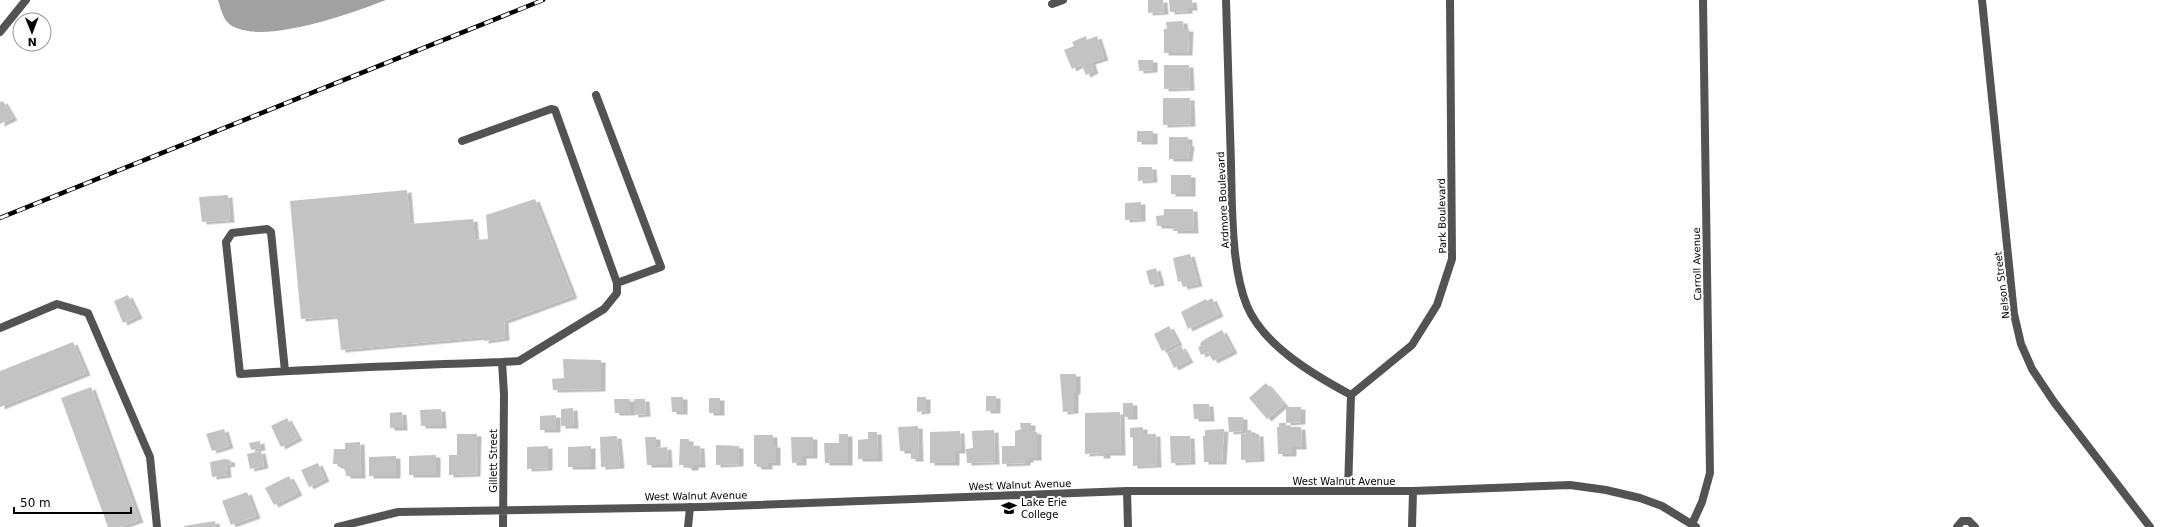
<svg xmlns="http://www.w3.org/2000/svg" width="2161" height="527" viewBox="0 0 2161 527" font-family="'DejaVu Sans',sans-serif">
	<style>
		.water { fill: #a1a1a1 }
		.building { fill: #c3c3c3; filter: url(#shadow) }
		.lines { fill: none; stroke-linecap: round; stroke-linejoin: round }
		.lane { stroke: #535353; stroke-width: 8 }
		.street { stroke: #535353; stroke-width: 8 }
		.rail-casing { stroke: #000; stroke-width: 4.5 }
		.rail { stroke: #fff; stroke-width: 3; stroke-dasharray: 9; stroke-linecap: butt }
		.labels { text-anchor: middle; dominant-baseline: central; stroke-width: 4; stroke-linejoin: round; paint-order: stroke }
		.street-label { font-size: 10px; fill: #000; stroke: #fff }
		.poi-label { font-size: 10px; fill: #000; stroke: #fff; text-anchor: start }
	</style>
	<defs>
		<filter id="shadow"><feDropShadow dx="4.5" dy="2.5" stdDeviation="0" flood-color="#0004"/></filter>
	</defs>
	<rect width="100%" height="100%" fill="#fff"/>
	<!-- water -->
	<path class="water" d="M218,0H386C352,13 265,45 232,26C223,21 221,9 218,0Z"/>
	<!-- building -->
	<path class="building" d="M1148,0H1163L1164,12L1148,13Z
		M1169,0H1192L1193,8H1188V11L1170,12Z
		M1183,21L1184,29H1189L1188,53H1164V29H1167L1166,22Z
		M1086,36L1087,40L1097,36L1104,58L1091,62L1094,71L1086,75L1081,64L1072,69L1064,50L1074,46L1072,42Z
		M1138,60H1153V70L1139,71Z
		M1164,65H1189L1190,88L1164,89Z
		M1163,98H1190L1191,124L1163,125Z
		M3,101L13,118L0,124V102Z
		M1137,131H1153V142H1137Z
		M1169,137H1188V144H1190L1188,159H1169Z
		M1138,167H1152L1153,180L1138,181Z
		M1171,175H1191V194H1171Z
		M407,190L410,224L473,219L475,240L488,239L486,215L535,199L573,296L504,321L505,338L484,341V337L341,350L337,316L301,319L290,201Z
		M228,195L230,220L202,222L199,197Z
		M1141,202V219L1125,220V203Z
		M1164,209H1193L1194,231H1173V226H1157L1156,216L1164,215Z
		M1190,254L1198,284L1183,287L1181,281L1178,282L1173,258Z
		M1156,268L1160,283L1150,285L1146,271Z
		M128,295L138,316L123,323L114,301Z
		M1212,298L1219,314L1188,329L1181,312L1206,299L1207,301Z
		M1169,326L1178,343L1162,351L1154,334Z
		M1222,330L1233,351L1213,361L1208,352L1201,355L1198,347L1201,346L1200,344L1202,341Z
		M73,342L86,373L0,407V371Z
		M1181,346L1189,360L1174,368L1167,353Z
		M563,359L601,360V389L553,390L552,379L564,378Z
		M1060,374H1076V392H1074V411L1063,412Z
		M1266,383L1284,404L1267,419L1249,398Z
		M91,387L139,520L119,527H108L61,398Z
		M986,396H996V411H986Z
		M671,397H683V412H672Z
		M917,397H926V411L917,412Z
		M709,398H720V413H709Z
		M614,399H630V413H615Z
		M634,399H645L646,414L634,415Z
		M1123,403H1133V417H1123Z
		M1193,404H1209L1210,419H1194Z
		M1286,407H1301V422L1286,423Z
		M573,408L574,426H561V409Z
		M441,409L442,426H421L420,410Z
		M402,412L403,428H390V413Z
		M1120,412L1121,453H1106V456H1099V453L1085,454V413Z
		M556,415V430H540V416Z
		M1228,417H1243V431L1229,432Z
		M287,418L298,438L281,447L271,426Z
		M1020,423H1031V431L1037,432V458H1029V460H1026V463L1002,464V446H1015V431L1021,429Z
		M1279,423H1286V427H1301L1302,447H1292V454H1278L1277,427H1279Z
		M918,426L919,459H911V451H900L898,427Z
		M1143,427V434H1156L1157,465L1133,466V438L1130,437V428Z
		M224,429L229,446L212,451L206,434Z
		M1224,429L1222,462H1204L1203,436H1205V430Z
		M994,430L995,462L967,463L966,449L973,448L972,431Z
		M1246,430H1251L1252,434H1259L1260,459L1241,460V433L1246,434Z
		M960,431L961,451H955V463H930V432Z
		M868,432H877L878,459H858V440L868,439Z
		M457,434H477L476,474L449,475V455H457Z
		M839,434H848V463H825L824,443H839Z
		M754,435H773V445H776V463H768V467H757L756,464H754Z
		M617,436L620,466L601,467L600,437Z
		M1170,436H1190L1191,462L1171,463Z
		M645,437H656V448L667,447L668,465H647Z
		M791,437H813V456H802V463H792Z
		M680,439H689V445L700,446L701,465H694V468H687L686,465H679Z
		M260,441L261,448L251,450L249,443Z
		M360,442L361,476H346L345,469L340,468V464H333L334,449H345V443Z
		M716,445L739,446V464L716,465Z
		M548,446V468L527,469V447Z
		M591,446V467H568V447Z
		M261,451L264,466L250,469L247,454Z
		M436,455V475H409V456Z
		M396,456V476H369V457Z
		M225,459L230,460L231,464L226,465L227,475L212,477L210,462Z
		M318,463L325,479L309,487L301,470Z
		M289,476L298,493L274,505L265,488Z
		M247,492L256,516L231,525L222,501Z
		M215,521L216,527H184V526Z"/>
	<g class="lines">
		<!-- lane -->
		<path class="lane" d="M596,95L661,267L617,283
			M462,141L551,109L555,110L617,283V293L604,309L519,361L502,362L504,394
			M0,328L57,304L88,313L150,457L157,527
			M285,371L271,232L267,229L232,233L226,242L240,374H242C329,368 415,365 502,362
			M1127,491L1128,527
			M688,527L690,507
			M1957,527L1962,521H1969L1975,527"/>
		<!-- street -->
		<path class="street" d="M1226,0C1228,55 1229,109 1231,164C1232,206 1231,267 1247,306C1264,346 1314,375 1351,395
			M1982,0L2014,314L2021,344L2032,369L2054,402L2150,527
			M1052,4L1063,0
			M0,32L26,0
			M1348,490L1351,395L1412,345L1437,305L1452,259L1450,0
			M1692,524L1702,502L1710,473L1703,0
			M338,527L398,512L702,507L1127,491H1413L1570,485L1606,490L1640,498L1662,506L1696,527
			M503,527L504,394
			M1412,527L1413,491"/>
		<defs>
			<path id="rail" d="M0,218L543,0"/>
		</defs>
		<!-- rail casing -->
		<use href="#rail" class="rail-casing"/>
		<!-- rail -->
		<use href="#rail" class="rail"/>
	</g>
	<!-- icons -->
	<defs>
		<symbol id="university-bare" viewBox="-9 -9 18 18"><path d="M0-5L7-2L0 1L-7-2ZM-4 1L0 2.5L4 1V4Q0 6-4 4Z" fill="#000" stroke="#fff" stroke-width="2.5" paint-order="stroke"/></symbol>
	</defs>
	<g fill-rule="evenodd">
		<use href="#university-bare" x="998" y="497" width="22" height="22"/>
	</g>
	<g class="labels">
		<!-- street labels -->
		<g class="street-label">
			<text transform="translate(1223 200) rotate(-93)">Ardmore Boulevard</text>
			<text transform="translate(1442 216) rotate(-91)">Park Boulevard</text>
			<text transform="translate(1697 264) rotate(-91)">Carroll Avenue</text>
			<text transform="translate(2002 285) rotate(-97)">Nelson Street</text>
			<text transform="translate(493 461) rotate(-90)">Gillett Street</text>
			<text x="1344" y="481">West Walnut Avenue</text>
			<text transform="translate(1020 485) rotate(-2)">West Walnut Avenue</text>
			<text transform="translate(696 496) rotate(-1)">West Walnut Avenue</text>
		</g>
		<!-- poi labels -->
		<g class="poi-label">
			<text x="1021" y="502">Lake Erie<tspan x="1021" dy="12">College</tspan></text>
		</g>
	</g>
	<!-- north arrow -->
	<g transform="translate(32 32) rotate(179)"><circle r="19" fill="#ffffff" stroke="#999999"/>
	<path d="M0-3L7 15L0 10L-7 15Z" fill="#000000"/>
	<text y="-6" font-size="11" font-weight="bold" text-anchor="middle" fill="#000000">N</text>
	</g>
	<!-- scale -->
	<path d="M14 507v6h117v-6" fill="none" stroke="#000000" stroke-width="2"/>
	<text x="20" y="507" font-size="12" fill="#000000" stroke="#ffffff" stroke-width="3" paint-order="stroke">50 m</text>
</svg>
